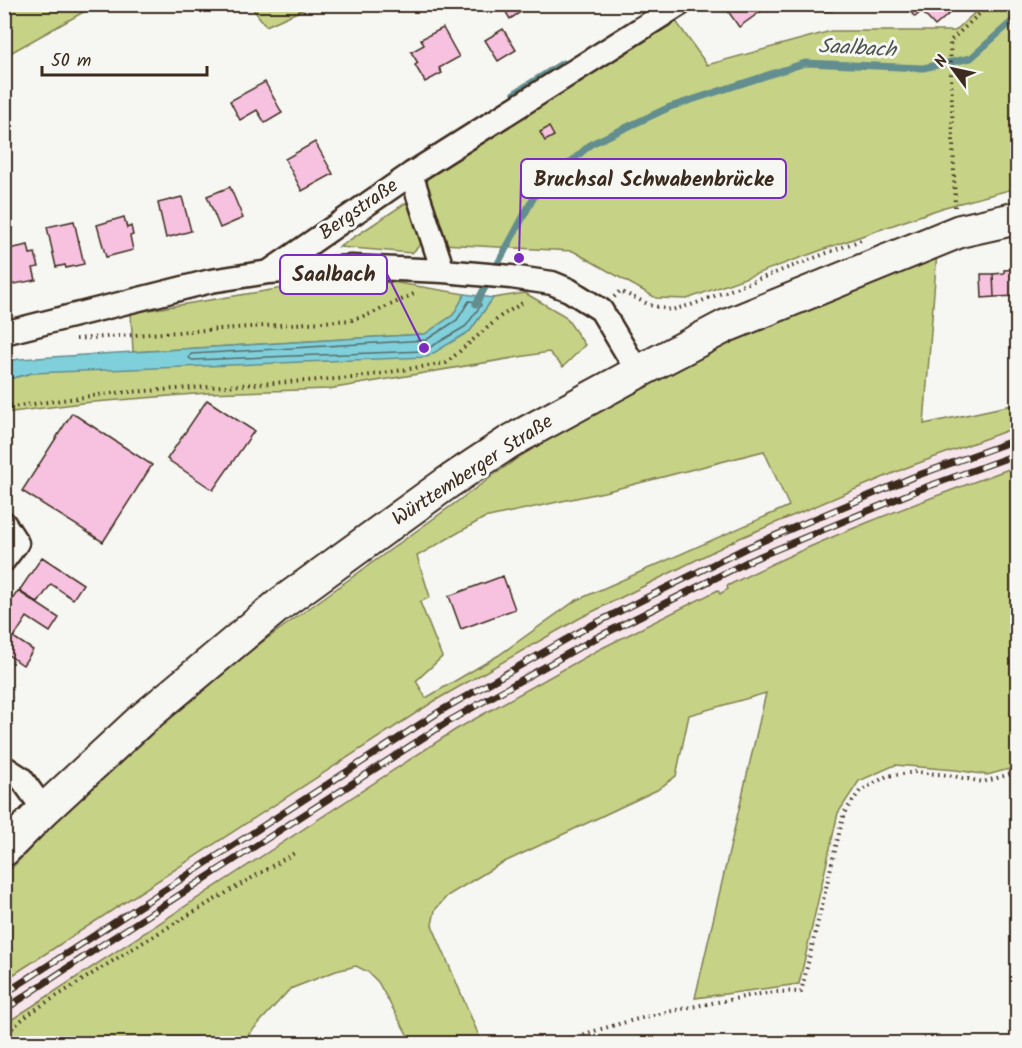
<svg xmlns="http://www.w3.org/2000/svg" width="1022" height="1048" viewBox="0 0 1022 1048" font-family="Kalam,sans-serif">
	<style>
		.built { fill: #f6e6ec }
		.green { fill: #c6d285; stroke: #807e52; stroke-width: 1.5; fill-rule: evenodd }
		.water { fill: #80d0db; stroke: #648e8f; stroke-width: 1.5 }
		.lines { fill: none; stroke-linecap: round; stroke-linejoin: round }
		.shore { stroke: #576c6a; stroke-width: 1.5 }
		.stream { stroke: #648e8f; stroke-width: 7 }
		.building { fill: #f7c2df; stroke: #3b2a1e; stroke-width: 1.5 }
		.lane-casing { stroke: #3b2a1e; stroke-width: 15 }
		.street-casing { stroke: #3b2a1e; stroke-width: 27 }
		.secondary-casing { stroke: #3b2a1e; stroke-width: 36 }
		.path { stroke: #3b2a1e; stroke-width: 4; stroke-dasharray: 1.5 4.5; stroke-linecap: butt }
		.lane { stroke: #f6f6f2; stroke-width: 10 }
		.street { stroke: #f6f6f2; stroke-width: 22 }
		.secondary { stroke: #f6f6f2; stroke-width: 32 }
		.rail-casing { stroke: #3b2a1e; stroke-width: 7 }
		.rail { stroke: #f6f6f2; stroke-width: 4.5; stroke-dasharray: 14; stroke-linecap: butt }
		.labels { text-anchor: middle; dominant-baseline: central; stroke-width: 6; stroke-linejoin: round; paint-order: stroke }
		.street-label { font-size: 20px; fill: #3b2a1e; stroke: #f6f6f2 }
		.water-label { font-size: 21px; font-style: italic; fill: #4c544d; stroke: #f6f6f2 }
		.leader { fill: none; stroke: #7b2cbf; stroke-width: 2 }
		.callout-dot { fill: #7b2cbf; stroke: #f6f6f2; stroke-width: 2 }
		.callout { fill: #f6f6f2; stroke: #7b2cbf; stroke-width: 2 }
		.callout-label { font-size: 21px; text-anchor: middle; font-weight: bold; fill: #3b2a1e }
	</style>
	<rect width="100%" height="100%" fill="#f6f6f2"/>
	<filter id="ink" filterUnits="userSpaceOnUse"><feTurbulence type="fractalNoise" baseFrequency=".0167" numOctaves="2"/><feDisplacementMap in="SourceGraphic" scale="12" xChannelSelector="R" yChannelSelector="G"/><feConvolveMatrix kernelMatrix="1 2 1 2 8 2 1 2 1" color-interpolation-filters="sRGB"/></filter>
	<g filter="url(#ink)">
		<!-- built -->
		<path class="built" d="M1017,427V466L923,500L757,570L727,586L729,589L719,594L717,590L598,650L455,730L5,1024V980L436,700L580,618L740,538L908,467Z"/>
		<!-- green -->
		<path class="green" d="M5,4H96V5L5,56Z
			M250,5H313L266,26Z
			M983,5H1017V188L945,207L830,247L687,299L656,298L573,251L422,243L412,253L339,247L404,204H408L425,173L673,17L707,65L831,31H955Z
			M937,252L924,424L1017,404V427L908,467L740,538L580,618L436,700L5,980V875L56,822L151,735L258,645L519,457L637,382L723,338ZM764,451L789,506L575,601L499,655L426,698L416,681L442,657L420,602L430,597L417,556L484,518L604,492Z
			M392,282L465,294L453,315L425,334L133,352L131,313L301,285Z
			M525,293L565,316L585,345L563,367L549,352L329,389L207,393L82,403L5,413L4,380L32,373L470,331L493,298Z
			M1017,466V767L987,775L956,770L895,765L859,781L838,813L799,984L695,998L766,693L689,715L676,776L657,790L498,865L447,896L435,910L432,925L482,1043H412L378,982L368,972L356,966L336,971L290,989L241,1043H5V1024L455,730L598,650L718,590L720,594L728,589L727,586C820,538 919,502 1017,466Z"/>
		<!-- water -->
		<path class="water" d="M465,294L493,298L470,331L427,357L32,373L5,380V362L19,359L425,334L453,315Z"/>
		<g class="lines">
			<!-- shore -->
			<path class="shore" d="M469,301L479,302L481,305L466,326L424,351L192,360L189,358L191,354L426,340L457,320Z"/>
			<!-- stream -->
			<path class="stream" d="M649,8L655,4
				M515,93L563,63
				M476,304L536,193L591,144L670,107L805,63L923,68L971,58L1018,16"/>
		</g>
		<!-- building -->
		<path class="building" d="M501,4H533L510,19Z
			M723,4H771L739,27Z
			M904,4H930L915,17Z
			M930,4H960L935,26L922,12Z
			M443,28L459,57L439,68L442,73L425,82L415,65L418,63L411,52L424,45L421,39Z
			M503,29L516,50L498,61L485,40Z
			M265,82L282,113L265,123L257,110L240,120L230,101Z
			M549,127L554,136L545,141L540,132Z
			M315,142L333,174L302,191L285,159Z
			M230,187L243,218L220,228L207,196Z
			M182,197L191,231L166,238L158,203Z
			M124,217L127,228L131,226L133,235L130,236L133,250L106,257L97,225Z
			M74,221L84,264L66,268L65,265L56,267L47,227Z
			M28,245L30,254L35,253L39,267L33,268L36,280L9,285L4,262V250Z
			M1018,269V296L994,297L993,274L1004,273V270Z
			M981,274H993L994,297L982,298Z
			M207,400L254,431L213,490L167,459Z
			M72,413L152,465L103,542L22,491Z
			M42,557L83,584L73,599L51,584L38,603L19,591Z
			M503,576L515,609L461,629L449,596Z
			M18,591L59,618L50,632L27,617L14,637L4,631V611Z
			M4,631L33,650L23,665L4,652Z"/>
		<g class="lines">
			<defs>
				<path id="lane" d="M823,4H831"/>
				<path id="street" d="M411,174L443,271
					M270,271L411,174L680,4
					M4,333L211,281L269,272L351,267L443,271L511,277L552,283L569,290L601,310L638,372
					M4,523L17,543L4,560
					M4,767L21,778L44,810"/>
				<path id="secondary" d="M4,850L44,810L139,722L279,605L447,483L509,442L638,372L726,326L960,231L1018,218"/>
			</defs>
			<!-- lane casing -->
			<use href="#lane" class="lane-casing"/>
			<!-- street casing -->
			<use href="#street" class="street-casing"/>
			<!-- secondary casing -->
			<use href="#secondary" class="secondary-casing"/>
			<!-- path -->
			<path class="path" d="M955,207L950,41L990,4
				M614,297L620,291L650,305L671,310L691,305L861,240
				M76,339L352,320L373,313L416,293
				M4,408L113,393L352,378L446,363L501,316L524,302
				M4,1037C23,1014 53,999 78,983C149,937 223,895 296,852
				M555,1044C611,1024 670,1010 729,1000C753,995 776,990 801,992L844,813L860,791L887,776L916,772L948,775L983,782L1018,772"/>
			<!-- lane -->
			<use href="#lane" class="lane"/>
			<!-- street -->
			<use href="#street" class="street"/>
			<!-- secondary -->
			<use href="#secondary" class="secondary"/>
			<defs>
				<path id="rail" d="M4,994L442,710L586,628L746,548L913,477L1018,439
					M4,1010L102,945L449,721L592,640L751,560L918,490L1018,454"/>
			</defs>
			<!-- rail casing -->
			<use href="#rail" class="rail-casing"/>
			<!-- rail -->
			<use href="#rail" class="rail"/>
		</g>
	</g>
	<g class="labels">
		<!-- street labels -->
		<g class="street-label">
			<text transform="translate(359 210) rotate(-35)">Bergstraße</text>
			<text transform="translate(473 471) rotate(-33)">Württemberger Straße</text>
		</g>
		<!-- water labels -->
		<g class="water-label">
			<text transform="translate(857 49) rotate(3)">Saalbach</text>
		</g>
	</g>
	<!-- callouts -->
	<path class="leader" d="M519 258L521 179M424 348L387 274"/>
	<g class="callout-dot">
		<circle cx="519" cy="258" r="6"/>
		<circle cx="424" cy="348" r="6"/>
	</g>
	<g class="callout">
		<rect x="521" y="159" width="265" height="39" rx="6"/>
		<rect x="280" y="255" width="107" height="39" rx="6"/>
	</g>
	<g class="callout-label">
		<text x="654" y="186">Bruchsal Schwabenbrücke</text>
		<text x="334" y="281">Saalbach</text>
	</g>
	<!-- margin -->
	<rect width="1022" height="1048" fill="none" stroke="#f6f6f2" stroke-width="24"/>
	<rect x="12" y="12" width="998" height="1024" fill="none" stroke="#3b2a1e" stroke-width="2" filter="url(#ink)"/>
	<!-- north arrow -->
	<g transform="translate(953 69) rotate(303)" stroke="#f6f6f2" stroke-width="4.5" paint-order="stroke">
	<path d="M0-4.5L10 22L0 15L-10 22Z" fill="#3b2a1e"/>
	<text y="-9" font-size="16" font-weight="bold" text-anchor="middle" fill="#3b2a1e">N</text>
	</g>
	<!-- scale -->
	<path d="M42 66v9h165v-9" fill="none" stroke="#3b2a1e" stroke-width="3"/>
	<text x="51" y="66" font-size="18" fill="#3b2a1e" stroke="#f6f6f2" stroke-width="4.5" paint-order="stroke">50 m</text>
</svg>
